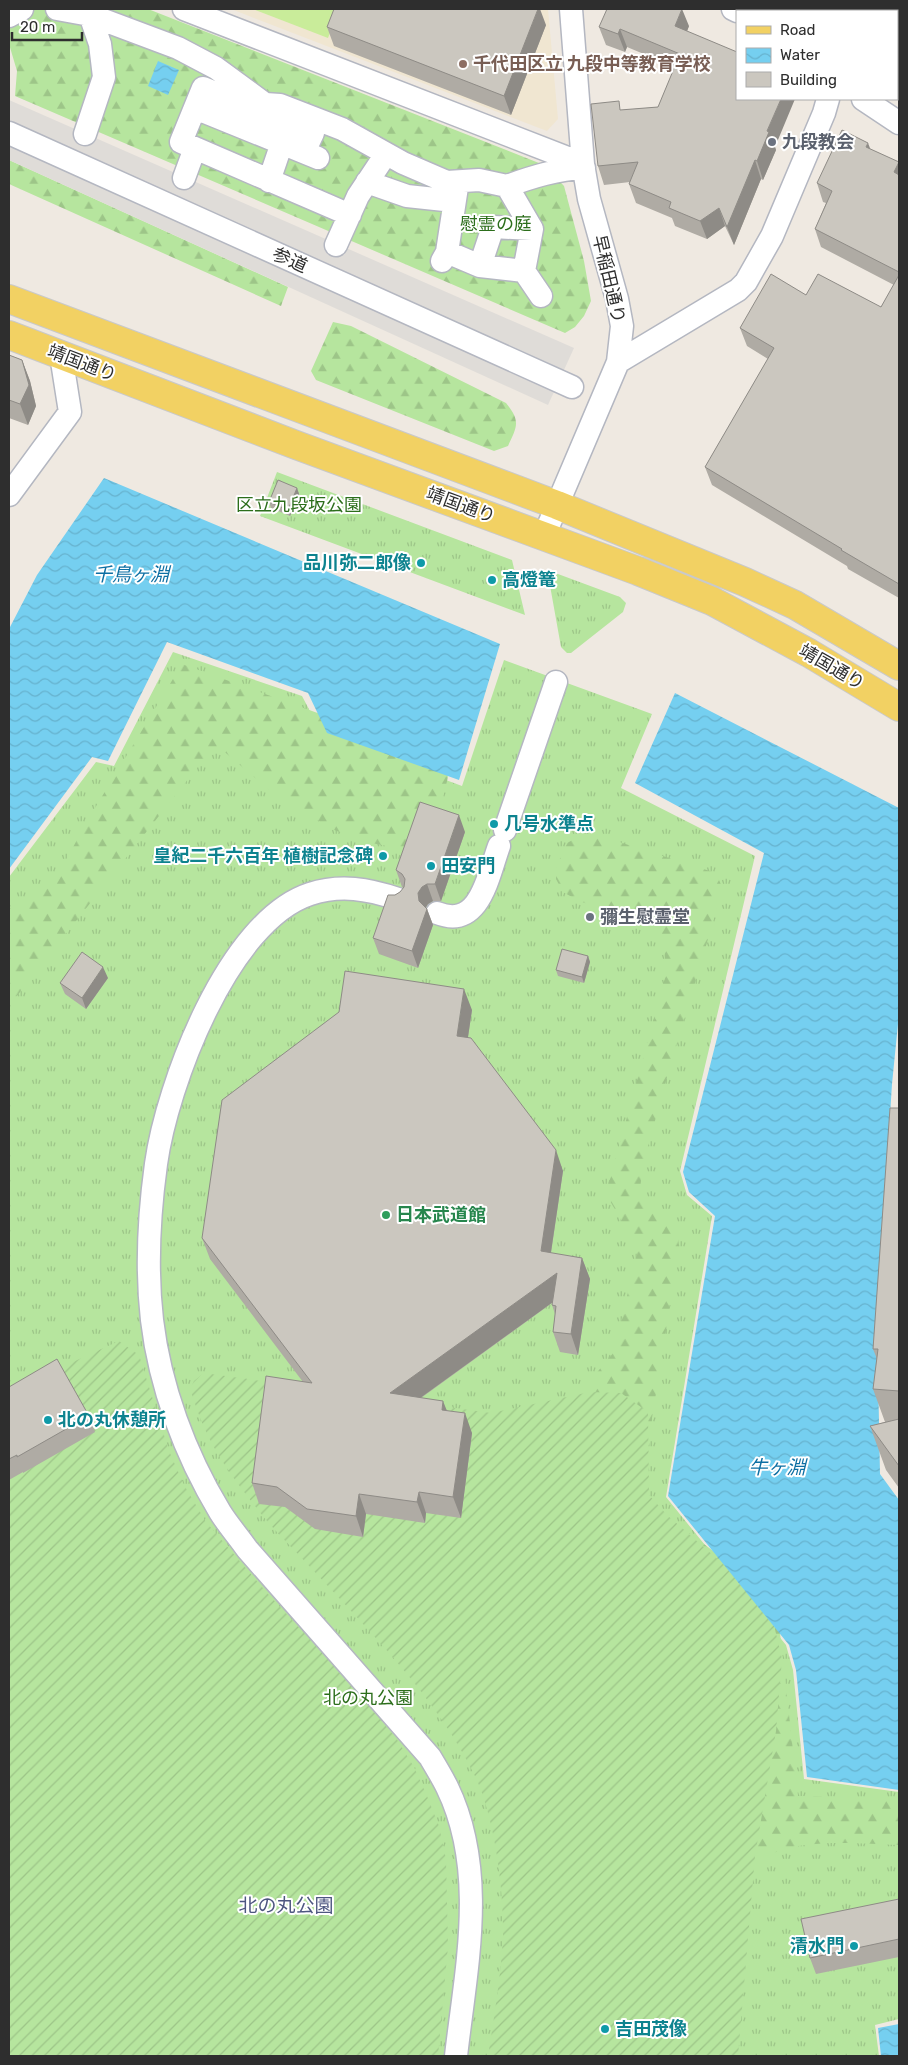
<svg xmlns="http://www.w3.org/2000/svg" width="908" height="2065" viewBox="0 0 908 2065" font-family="Rubik,'Noto Sans JP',sans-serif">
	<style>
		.education { fill: #f0e6d1 }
		.grass { fill: url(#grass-tufts) }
		.forest { fill: url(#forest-firs) }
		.garden { fill: url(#garden-furrows) }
		.pitch { fill: #c9ec9a }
		.plaza { fill: #dfdcd8 }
		.water { fill: url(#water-waves) }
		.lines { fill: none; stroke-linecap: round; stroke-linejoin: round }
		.minor-casing { stroke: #b4b7c1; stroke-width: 25 }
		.major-casing { stroke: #c9c9c9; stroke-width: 30 }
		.minor { stroke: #fff; stroke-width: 22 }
		.major { stroke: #f2d163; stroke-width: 28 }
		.wall { fill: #afaba4 }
		.shaded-wall { fill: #8e8b86 }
		.building { fill: #cbc7bf; stroke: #8e8b86 }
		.education-dot { fill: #8d6e63; stroke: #fff; stroke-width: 2 }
		.worship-dot { fill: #6b7280; stroke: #fff; stroke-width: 2 }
		.culture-dot { fill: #0f9aa8; stroke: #fff; stroke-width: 2 }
		.leisure-dot { fill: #2e9e5b; stroke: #fff; stroke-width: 2 }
		.labels { text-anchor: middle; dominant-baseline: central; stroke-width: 4; stroke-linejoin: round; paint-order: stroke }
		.education-label { font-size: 18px; font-weight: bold; fill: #785e54; stroke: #fff; text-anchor: start }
		.worship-label { font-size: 18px; font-weight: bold; fill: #5b616d; stroke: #fff; text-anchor: start }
		.park-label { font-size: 18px; fill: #2c6e1b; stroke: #fff }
		.street-label { font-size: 18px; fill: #2e2e2e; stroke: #fff }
		.culture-label { font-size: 18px; font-weight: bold; fill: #0d838f; stroke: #fff; text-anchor: start }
		.leisure-label { font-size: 18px; font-weight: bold; fill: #27864d; stroke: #fff; text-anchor: start }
		.water-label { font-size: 19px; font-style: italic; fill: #0d6fa3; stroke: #fff }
		.neighbourhood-label { font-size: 19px; fill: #4d5680; stroke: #fff }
	</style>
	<defs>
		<pattern id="grass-tufts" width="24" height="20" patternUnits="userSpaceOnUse" patternTransform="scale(1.25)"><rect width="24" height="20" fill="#b6e59e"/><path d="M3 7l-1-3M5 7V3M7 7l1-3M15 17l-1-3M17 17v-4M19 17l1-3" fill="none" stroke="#9dc588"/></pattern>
		<pattern id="forest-firs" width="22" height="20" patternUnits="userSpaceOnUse" patternTransform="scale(1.25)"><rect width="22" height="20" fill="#b6e59e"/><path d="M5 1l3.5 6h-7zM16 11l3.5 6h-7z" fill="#9dc588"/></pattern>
		<pattern id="garden-furrows" width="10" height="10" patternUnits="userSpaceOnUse" patternTransform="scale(1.25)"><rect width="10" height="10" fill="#b6e59e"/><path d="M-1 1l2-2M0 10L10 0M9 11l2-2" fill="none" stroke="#9dc588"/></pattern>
		<pattern id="water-waves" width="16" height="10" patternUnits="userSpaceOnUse" patternTransform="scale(1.25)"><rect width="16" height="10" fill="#75cff0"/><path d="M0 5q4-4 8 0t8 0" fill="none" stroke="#66b2ce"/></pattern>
	</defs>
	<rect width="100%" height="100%" fill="#efe9e1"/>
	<!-- education -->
	<path class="education" d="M231,9H548L558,119L547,131Z
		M899,38V96L897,94V40Z"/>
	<!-- grass -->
	<path class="grass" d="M277,472L512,560L525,615L260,516Z
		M558,574L620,597L626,603L623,612L571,653H567L561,647L549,580L552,575Z
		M173,652L302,696L322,734L462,786L504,660L652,714L621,788L755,856L680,1171L687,1195L712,1216L666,1497L786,1645L793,1670L804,1779L899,1792V2019L875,2025L879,2056H9V877L96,762L114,766Z"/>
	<!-- forest -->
	<path class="forest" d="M9,9H148L544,165L564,186L584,261L591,301L584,316L575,327L565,333L15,96L17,71L9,44Z
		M9,160L288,287L281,306L9,184Z
		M333,322L351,326L506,403C521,421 517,427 508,446L494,451L316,380L311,371Z
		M182,664L442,758L448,777L440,810L413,851L361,841L332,829L274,794L220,748L211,750L9,1006V909L57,876L92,813Z
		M588,832L716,873L722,887L713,922L663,1091L642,1169L640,1191L659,1205L680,1232L664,1344L651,1424L645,1500L740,1571L780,1633L798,1796L888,1798L899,1800V1845C861,1844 806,1838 771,1854C763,1858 756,1866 750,1872L579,1402L594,1376L614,1352L638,1249L606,1194L666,974L664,945L652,930L632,919L579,901L563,892L556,879L557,865L567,843Z"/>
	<!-- garden -->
	<path class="garden" d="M119,1341L139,1355L169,1451L184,1485L206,1522L268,1594L332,1663L396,1738L414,1767L427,1796L439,1826L446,1859L448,1946L438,2056H9V1391Z
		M204,1373L491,1413L590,1392L621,1393L648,1412L649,1495L667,1515L769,1604L782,1659L776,1731L755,1856L738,2056H488C494,2018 501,1975 503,1937C504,1891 495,1820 476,1778C438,1699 371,1633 312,1569C293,1548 272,1529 255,1506C236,1482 215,1454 203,1425C198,1413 194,1401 190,1389L194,1381Z"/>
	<!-- pitch -->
	<path class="pitch" d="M253,9H339L328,38Z"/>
	<!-- plaza -->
	<path class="plaza" d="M9,100L574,348L548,405L9,160Z"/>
	<!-- water -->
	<path class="water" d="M158,61L179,70L168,95L148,86Z
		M104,478L500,644L459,780L327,733L308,693L167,642L108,761L92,757L9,869V629L37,575Z
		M675,693L899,808V1014L892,1084L877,1320L880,1474L899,1500V1790L807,1777L796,1670L789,1645L668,1496L715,1216L689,1192L683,1172L764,853L635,783Z
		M899,2024V2056H881L878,2028Z"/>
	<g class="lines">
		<defs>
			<path id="minor" d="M57,9L90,15L178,48L216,68L265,104L280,105L342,129L403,163L447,182L479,180L507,186
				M184,9L583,164
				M733,9L737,11
				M9,16L22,9
				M897,17L899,16
				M863,99L899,123
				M195,108L318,158
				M9,133L572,387
				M85,134L104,77L100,44L90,15
				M304,152L313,133L203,88L181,142L350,215
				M184,178L195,148
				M269,181L287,128
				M367,182L407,196L454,201
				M336,245L358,196L386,154
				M447,252L480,266L524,271
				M442,261L447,252L457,187
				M480,266L493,227L532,229
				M541,296L524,271L532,229L507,186C532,177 557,169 584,168
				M618,362L738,290L746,282L772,236L824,113L828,99
				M9,495L70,412L61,355
				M544,536L618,362L622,326L617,299L589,199L583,164L571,9
				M505,830L556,682
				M398,899C368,889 341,884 310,894C228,921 167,1085 156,1164C149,1215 146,1268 152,1320C160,1387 185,1454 220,1512C228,1525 238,1536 247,1549L430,1757C436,1767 442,1777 447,1787C488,1871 466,1968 456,2056
				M437,913C480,930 488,876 499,846"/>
			<path id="major" d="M9,299L557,505L745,582L795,605L899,666
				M9,335L296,445L638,571L712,601L809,653L899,707"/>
		</defs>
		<!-- minor casing -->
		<use href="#minor" class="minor-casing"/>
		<!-- major casing -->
		<use href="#major" class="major-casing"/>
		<!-- minor -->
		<use href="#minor" class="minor"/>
		<!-- major -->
		<use href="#major" class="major"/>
	</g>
	<!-- wall -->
	<path class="wall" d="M785,9H847L845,11H786Z
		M546,25L511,115L334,46L327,27Z
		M689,26L687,31L775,147L776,150L763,180L761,179L734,245L725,226L707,239L675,226L672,218L636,203L629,184L630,182L604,185L598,166L623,110L658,107L675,67L627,47L625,52L606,45L599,27Z
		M870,149L899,163V598L848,569L847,566L712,485L705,467L768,359L747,346L740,328L806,295L881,307L894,285L821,247L815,229L826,203L823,202L817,183Z
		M9,355L22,360L30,381L36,406L28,425L9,418Z
		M297,488L299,494L290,516L271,508L269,502Z
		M465,832L441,901H433L428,904L426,907L427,909L433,925L418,968L379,954L373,938L395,895L400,892L404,888L402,887L396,870Z
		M588,956L590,962L584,983L558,976L556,970Z
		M108,978L86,1009L65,994L60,983Z
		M472,1010L468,1037L563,1171L551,1253L582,1258L590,1279L578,1355L560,1352L553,1332L555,1314L552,1305V1303L421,1398L447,1410L472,1433L461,1518L426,1513L425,1523L366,1514L363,1537L315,1529L285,1507L259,1504L252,1483L303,1382L210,1259L202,1238Z
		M899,1108V1488L886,1470L870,1426L885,1422L873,1389L877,1359L873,1349Z
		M9,1387L89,1416L95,1432L23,1473V1472L9,1480Z
		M899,1899V1957L816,1974L810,1958Z"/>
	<!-- shaded-wall -->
	<path class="shaded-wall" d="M538,9H540L546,25L511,115L504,96Z
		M682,9L689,26L682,44L675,26Z
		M809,9H823L824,11H807Z
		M832,9H847L845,11H833Z
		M620,29L627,47L625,52L618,34Z
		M781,99H795L775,147L776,150L763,180L757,161L767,131Z
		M868,143L875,161L866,147Z
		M755,160L761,179L734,245L727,227Z
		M899,162V186L894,172Z
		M719,208L725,226L707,239L700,221Z
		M22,360L30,381L36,406L28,425L20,404Z
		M297,488L299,494L290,516L288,510Z
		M459,815L465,832L441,901L435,884Z
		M427,884L433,901L428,904L424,910L427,909L433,925L418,968L412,951L419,901L418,893L422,887Z
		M588,956L590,962L584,983L582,977Z
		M103,967L108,978L86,1009L82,998Z
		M464,989L472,1010L465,1057L457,1036Z
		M556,1150L563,1171L548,1272L541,1251Z
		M582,1258L590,1279L578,1355L571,1334Z
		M557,1273L564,1294L398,1414L390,1393Z
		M443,1401L451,1421L442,1410Z
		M465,1413L472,1433L461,1518L453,1497Z
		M419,1492L426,1513L425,1523L417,1502Z
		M359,1494L366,1514L363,1537L356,1516Z"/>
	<!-- building -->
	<path class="building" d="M334,9H538L504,96L327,27Z
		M607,9H682L675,26L737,52V99H781L767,131L769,132L757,161L755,160L727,227L719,208L700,221L669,208L671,202L629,184L638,162L598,166L591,104L619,101L620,110L658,107L680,54L620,29L618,34L599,27Z
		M795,9H809L807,11H799Z
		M842,130L868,143L866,147L899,162L894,172L899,175V272L815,229L832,191L817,183Z
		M771,274L806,295L818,274L881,307L899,275V584L841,550L842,549L705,467L774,348L740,328Z
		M9,355L22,360L29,385L20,404L9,400Z
		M278,480L297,488L288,510L269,502Z
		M420,802L459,815L435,884H427L422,887L418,893L419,901L427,909L412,951L373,938L388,895H395L400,892L404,887L405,879L402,874L396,870Z
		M562,949L588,956L582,977L556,970Z
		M82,952L103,967L82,998L60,983Z
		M345,971L464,989L457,1036L471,1038L556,1150L541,1251L582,1258L571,1334L553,1332L556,1306L552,1305L557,1273L390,1393L443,1401L442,1410L465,1413L453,1497L419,1492L417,1502L359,1494L356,1516L307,1509L277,1487L252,1483L266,1376L312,1383L202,1238L222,1100L339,1012Z
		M890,1108H899V1391L873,1389L878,1349H873Z
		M57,1359L89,1416L17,1457V1455L9,1459V1387Z
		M899,1419V1466L870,1426Z
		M899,1899V1939L810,1958L801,1919Z"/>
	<!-- markers -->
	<circle class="education-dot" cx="463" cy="64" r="5"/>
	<g class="worship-dot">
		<circle cx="772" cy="142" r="5"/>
		<circle cx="590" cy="917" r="5"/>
	</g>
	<g class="culture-dot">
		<circle cx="421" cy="563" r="5"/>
		<circle cx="492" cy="580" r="5"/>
		<circle cx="494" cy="824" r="5"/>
		<circle cx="383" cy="856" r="5"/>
		<circle cx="431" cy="866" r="5"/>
		<circle cx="48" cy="1420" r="5"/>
		<circle cx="854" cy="1946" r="5"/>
		<circle cx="605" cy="2029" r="5"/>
	</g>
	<circle class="leisure-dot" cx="386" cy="1215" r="5"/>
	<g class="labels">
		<!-- education labels -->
		<g class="education-label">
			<text x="473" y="64">千代田区立 九段中等教育学校</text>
		</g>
		<!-- worship labels -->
		<g class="worship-label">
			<text x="782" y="142">九段教会</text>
			<text x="600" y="917">彌生慰霊堂</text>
		</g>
		<!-- park labels -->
		<g class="park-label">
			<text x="496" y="224">慰霊の庭</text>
			<text x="299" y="505">区立九段坂公園</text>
			<text x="368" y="1698">北の丸公園</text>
		</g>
		<!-- street labels -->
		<g class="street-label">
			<text transform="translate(290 260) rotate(24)">参道</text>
			<text transform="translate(609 279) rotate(77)">早稲田通り</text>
			<text transform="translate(82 363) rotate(21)">靖国通り</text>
			<text transform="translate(461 505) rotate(20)">靖国通り</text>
			<text transform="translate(832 667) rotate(30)">靖国通り</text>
		</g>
		<!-- culture labels -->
		<g class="culture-label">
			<text x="411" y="563" text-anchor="end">品川弥二郎像</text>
			<text x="502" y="580">高燈篭</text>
			<text x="504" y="824">几号水準点</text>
			<text x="373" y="856" text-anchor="end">皇紀二千六百年 植樹記念碑</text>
			<text x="441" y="866">田安門</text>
			<text x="58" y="1420">北の丸休憩所</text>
			<text x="844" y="1946" text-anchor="end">清水門</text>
			<text x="615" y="2029">吉田茂像</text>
		</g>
		<!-- leisure labels -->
		<g class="leisure-label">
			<text x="396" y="1215">日本武道館</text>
		</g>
		<!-- water labels -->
		<g class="water-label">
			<text x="131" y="574">千鳥ヶ淵</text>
			<text x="777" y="1467">牛ヶ淵</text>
		</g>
		<!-- neighbourhood labels -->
		<g class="neighbourhood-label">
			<text x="286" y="1905">北の丸公園</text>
		</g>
	</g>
	<!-- border -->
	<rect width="908" height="2065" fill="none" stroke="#2e2e2e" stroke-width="20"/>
	<!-- legend -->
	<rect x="736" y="10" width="162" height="90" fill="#ffffff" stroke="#ababab"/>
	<rect x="746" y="26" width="25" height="8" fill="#f2d163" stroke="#ababab"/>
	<text x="780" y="35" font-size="15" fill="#2e2e2e">Road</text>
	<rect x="746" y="48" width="25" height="15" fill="url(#water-waves)" stroke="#ababab"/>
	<text x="780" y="60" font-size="15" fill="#2e2e2e">Water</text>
	<rect x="746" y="72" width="25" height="15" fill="#cbc7bf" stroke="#ababab"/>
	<text x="780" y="85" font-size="15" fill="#2e2e2e">Building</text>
	<!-- scale -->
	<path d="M12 32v8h70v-8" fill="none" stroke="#2e2e2e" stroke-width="2.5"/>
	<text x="20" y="32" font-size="15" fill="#2e2e2e" stroke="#ffffff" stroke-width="4" paint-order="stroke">20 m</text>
</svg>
